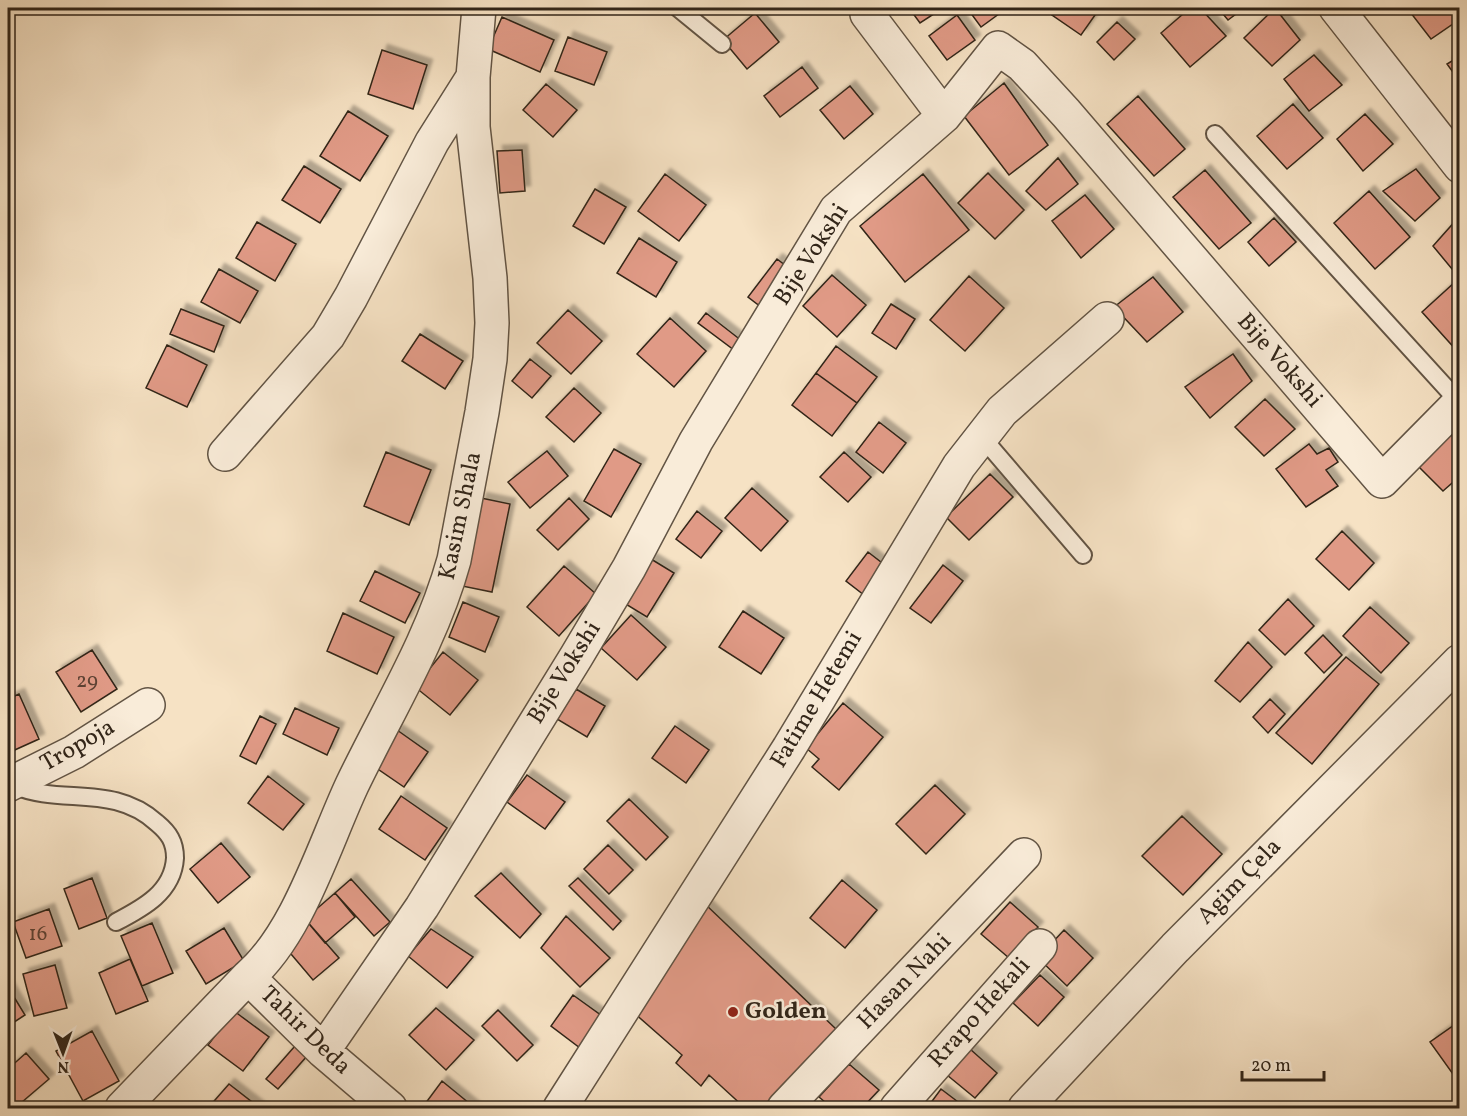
<svg xmlns="http://www.w3.org/2000/svg" width="1467" height="1116" viewBox="0 0 1467 1116" font-family="Vollkorn,serif">
	<style>
		.building { fill: #e09a86; stroke: #312519; stroke-width: 1.5; filter: url(#shadow) }
		.lines { fill: none; stroke-linecap: round; stroke-linejoin: round }
		.service-casing { stroke: #625444; stroke-width: 20 }
		.minor-casing { stroke: #625444; stroke-width: 36 }
		.service { stroke: #f9ecd9; stroke-width: 16 }
		.minor { stroke: #f9ecd9; stroke-width: 33 }
		.poi-dot { fill: #8f2418; stroke: #f9ecd9; stroke-width: 2 }
		.labels { text-anchor: middle; dominant-baseline: central; stroke-width: 5; stroke-linejoin: round; paint-order: stroke }
		.number-label { font-size: 21px; fill: #5d4234 }
		.street-label { font-size: 24px; fill: #312519; stroke: #f9ecd9 }
		.poi-label { font-size: 24px; font-weight: bold; fill: #312519; stroke: #f9ecd9; text-anchor: start }
	</style>
	<defs>
		<filter id="shadow"><feDropShadow dx="5.5" dy="-5.5" stdDeviation="1.5" flood-color="#0004"/></filter>
	</defs>
	<rect width="100%" height="100%" fill="#f6e2c4"/>
	<filter id="stains"><feTurbulence type="fractalNoise" baseFrequency=".00333" numOctaves="4"/><feColorMatrix values="0 0 0 0 .2 0 0 0 0 .09 0 0 0 0 .02 0 0 0 .5 -.17"/></filter>
	<radialGradient id="worn" r=".72"><stop offset=".6" stop-color="#630" stop-opacity="0"/><stop offset="1" stop-color="#630" stop-opacity=".3"/></radialGradient>
	<!-- building -->
	<path class="building" d="M909,8H943L920,23Z
		M967,8H1007L981,27Z
		M1058,8H1100L1081,35L1052,15Z
		M1190,8H1200L1226,36L1190,67L1161,33Z
		M1218,8H1244L1228,20Z
		M1275,8L1300,40L1272,66L1244,38Z
		M1407,8H1456L1460,11V19L1431,39Z
		M755,13L779,42L747,69L723,40Z
		M957,15L975,40L947,60L929,36Z
		M502,17L554,40L540,72L488,49Z
		M1117,22L1135,39L1114,60L1097,42Z
		M568,37L607,52L594,85L555,71Z
		M382,50L427,65L413,109L368,94Z
		M1314,55L1342,85L1309,111L1284,79Z
		M1460,56V82L1447,64Z
		M802,67L818,88L780,117L764,96Z
		M1004,83L1048,145L1009,175L964,116Z
		M546,84L577,110L553,137L523,110Z
		M850,86L873,114L844,139L820,110Z
		M1138,96L1185,149L1154,176L1107,124Z
		M1293,104L1323,138L1287,169L1257,136Z
		M348,111L388,136L360,181L320,156Z
		M1365,114L1393,144L1363,171L1337,139Z
		M522,150L525,191L500,193L497,151Z
		M1058,158L1078,184L1046,210L1026,191Z
		M304,166L341,189L320,223L282,200Z
		M1416,169L1440,198L1415,221L1383,191Z
		M1205,170L1251,223L1219,249L1173,197Z
		M988,173L1024,210L995,239L958,203Z
		M665,174L706,205L679,241L638,211Z
		M923,174L969,230L905,282L860,226Z
		M595,189L626,207L604,244L573,226Z
		M1369,191L1410,237L1375,269L1334,223Z
		M1085,195L1114,229L1081,258L1052,221Z
		M1274,218L1296,242L1269,266L1248,242Z
		M1458,218L1460,273L1457,275L1433,246Z
		M257,222L296,244L275,281L236,258Z
		M639,238L677,262L656,297L617,273Z
		M777,259L790,269L761,307L748,297Z
		M219,269L258,291L240,323L201,302Z
		M832,275L866,305L837,337L803,306Z
		M969,276L1004,308L965,351L930,320Z
		M1153,277L1183,312L1147,342L1114,307Z
		M1455,282L1460,287L1458,352L1422,312Z
		M891,304L915,319L896,349L872,333Z
		M181,309L224,326L214,352L170,334Z
		M568,310L602,341L571,374L537,343Z
		M706,313L742,341L734,350L698,323Z
		M670,318L706,351L674,387L637,354Z
		M420,334L463,361L445,389L402,361Z
		M167,345L207,365L187,407L146,388Z
		M836,346L877,377L857,403L816,373Z
		M1233,354L1252,381L1210,418L1185,387Z
		M530,359L551,376L532,398L512,381Z
		M816,373L857,403L832,436L792,405Z
		M574,388L601,413L574,442L546,417Z
		M1265,399L1295,429L1264,456L1235,427Z
		M879,422L906,443L883,473L856,452Z
		M1444,427L1460,444V476L1443,491L1412,460Z
		M1309,444L1317,454L1329,448L1338,462L1326,470L1338,486L1306,507L1276,469Z
		M614,449L641,464L611,517L584,501Z
		M547,451L568,476L530,508L508,482Z
		M386,452L431,470L409,525L364,506Z
		M844,452L871,477L848,502L820,477Z
		M990,474L1013,497L969,540L946,517Z
		M752,488L788,521L761,551L725,518Z
		M481,498L510,504L492,592L462,586Z
		M569,498L589,519L558,550L537,530Z
		M697,511L722,531L701,558L676,539Z
		M1342,531L1374,563L1349,590L1316,559Z
		M868,552L886,566L864,595L846,581Z
		M651,559L674,573L647,617L624,603Z
		M943,565L963,581L931,623L910,608Z
		M564,566L596,594L559,636L527,607Z
		M375,571L420,593L405,623L360,601Z
		M1288,599L1314,626L1285,655L1259,630Z
		M463,602L499,617L485,652L449,637Z
		M1370,607L1409,643L1381,673L1343,636Z
		M743,611L784,638L761,674L719,647Z
		M343,613L394,637L377,674L327,651Z
		M631,615L666,647L637,680L601,648Z
		M1323,635L1342,655L1324,673L1305,653Z
		M1248,642L1272,667L1240,702L1215,681Z
		M92,650L117,689L81,712L56,672Z
		M443,652L478,680L450,715L415,687Z
		M1346,657L1379,684L1312,764L1276,733Z
		M576,689L605,706L587,737L557,719Z
		M19,694L39,739L8,753V699Z
		M1270,699L1285,714L1268,733L1253,717Z
		M843,703L883,737L839,790L812,767L819,759L806,748Z
		M295,708L339,728L327,755L283,734Z
		M260,716L276,724L256,764L240,756Z
		M675,726L709,750L686,783L652,758Z
		M397,730L428,752L404,787L372,765Z
		M527,775L565,802L545,829L507,802Z
		M268,776L304,804L283,830L248,803Z
		M935,785L965,814L926,854L896,824Z
		M401,796L447,828L425,860L379,829Z
		M629,799L668,837L646,860L607,821Z
		M1182,816L1222,854L1183,895L1142,856Z
		M221,843L250,877L218,903L190,869Z
		M608,845L633,870L609,894L584,869Z
		M501,873L541,914L520,938L475,896Z
		M92,878L107,918L79,929L64,889Z
		M578,878L621,921L613,930L569,886Z
		M351,879L390,922L374,936L335,893Z
		M842,880L877,910L845,948L810,918Z
		M335,893L355,917L325,943L305,919Z
		M1010,902L1038,927L1009,958L981,934Z
		M704,903L836,1029L767,1108H745L709,1075L701,1086L676,1063L682,1055L633,1012Z
		M49,909L62,946L26,958L13,922Z
		M566,916L610,958L580,987L541,948Z
		M305,919L339,958L313,980L280,941Z
		M152,923L173,973L142,986L121,936Z
		M224,928L244,961L206,984L186,951Z
		M431,929L473,957L447,988L408,956Z
		M1064,930L1093,958L1067,986L1038,958Z
		M130,959L148,1001L116,1014L99,973Z
		M55,965L67,1008L34,1016L23,974Z
		M1040,975L1064,997L1038,1026L1013,1003Z
		M8,987L25,1015L8,1026Z
		M573,995L609,1021L584,1051L551,1026Z
		M436,1008L474,1040L446,1070L409,1035Z
		M498,1010L533,1045L517,1061L482,1026Z
		M234,1011L269,1037L243,1071L208,1045Z
		M1460,1021V1084L1430,1042Z
		M92,1031L119,1081L83,1101L56,1051Z
		M295,1046L307,1056L278,1089L266,1079Z
		M970,1049L997,1073L975,1098L947,1075Z
		M26,1053L49,1079L15,1108H10L8,1106V1069Z
		M849,1064L879,1090L862,1108H832L819,1097Z
		M442,1081L475,1108H422Z
		M229,1084L260,1108H208Z
		M941,1089L966,1108H927Z"/>
	<g class="lines">
		<defs>
			<path id="service" d="M678,8L722,44
				M1215,134L1459,402
				M981,436L1083,555
				M13,785C61,806 113,783 157,823C169,833 175,842 175,858C173,892 143,908 116,922"/>
			<path id="minor" d="M1336,8L1460,166
				M867,14L944,116
				M225,454L328,336L351,297L432,142L473,77
				M8,785L74,752L148,705
				M248,977L323,1051L390,1108
				M323,1051L422,907L576,657L629,568L696,441L836,210L944,116L998,48L1022,65L1066,113L1382,481L1460,402
				M122,1108L248,977C298,934 324,845 352,785C388,710 432,640 454,560L482,412L490,359L492,323L490,278L473,127V77L479,8
				M560,1108L789,748L959,466L1002,411L1107,319
				M784,1108L1024,855
				M897,1108L1040,946
				M1025,1108L1175,948L1460,661"/>
		</defs>
		<!-- service casing -->
		<use href="#service" class="service-casing"/>
		<!-- minor casing -->
		<use href="#minor" class="minor-casing"/>
		<!-- service -->
		<use href="#service" class="service"/>
		<!-- minor -->
		<use href="#minor" class="minor"/>
	</g>
	<!-- markers -->
	<circle class="poi-dot" cx="733" cy="1012" r="6"/>
	<g class="labels">
		<!-- number labels -->
		<g class="number-label">
			<text x="87" y="681">29</text>
			<text x="38" y="934">16</text>
		</g>
		<!-- street labels -->
		<g class="street-label">
			<text transform="translate(812 255) rotate(-57)">Bije Vokshi</text>
			<text transform="translate(1279 361) rotate(49)">Bije Vokshi</text>
			<text transform="translate(461 516) rotate(-78)">Kasim Shala</text>
			<text transform="translate(565 673) rotate(-58)">Bije Vokshi</text>
			<text transform="translate(817 700) rotate(-59)">Fatime Hetemi</text>
			<text transform="translate(78 746) rotate(-30)">Tropoja</text>
			<text transform="translate(1240 882) rotate(-46)">Agim Çela</text>
			<text transform="translate(905 982) rotate(-46)">Hasan Nahi</text>
			<text transform="translate(980 1013) rotate(-48)">Rrapo Hekali</text>
			<text transform="translate(305 1031) rotate(44)">Tahir Deda</text>
		</g>
		<!-- poi labels -->
		<g class="poi-label">
			<text x="745" y="1012">Golden</text>
		</g>
	</g>
	<!-- margin -->
	<rect width="1467" height="1116" fill="none" stroke="#f6e2c4" stroke-width="30"/>
	<rect x="9" y="9" width="1449" height="1098" fill="none" stroke="#312519" stroke-width="3"/>
	<rect x="15" y="15" width="1437" height="1086" fill="none" stroke="#312519" stroke-width="1.5"/>
	<!-- north arrow -->
	<g transform="translate(63 1053) rotate(179)" stroke="#f9ecd9" stroke-width="4.5" paint-order="stroke">
	<path d="M0-4.5L10 22L0 15L-10 22Z" fill="#312519"/>
	<text y="-9" font-size="16" font-weight="bold" text-anchor="middle" fill="#312519">N</text>
	</g>
	<!-- scale -->
	<path d="M1242 1071v9h82v-9" fill="none" stroke="#312519" stroke-width="3"/>
	<text x="1251" y="1071" font-size="18" fill="#312519" stroke="#f9ecd9" stroke-width="4.5" paint-order="stroke">20 m</text>
	<rect width="100%" height="100%" filter="url(#stains)"/>
	<rect width="100%" height="100%" fill="url(#worn)"/>
</svg>
